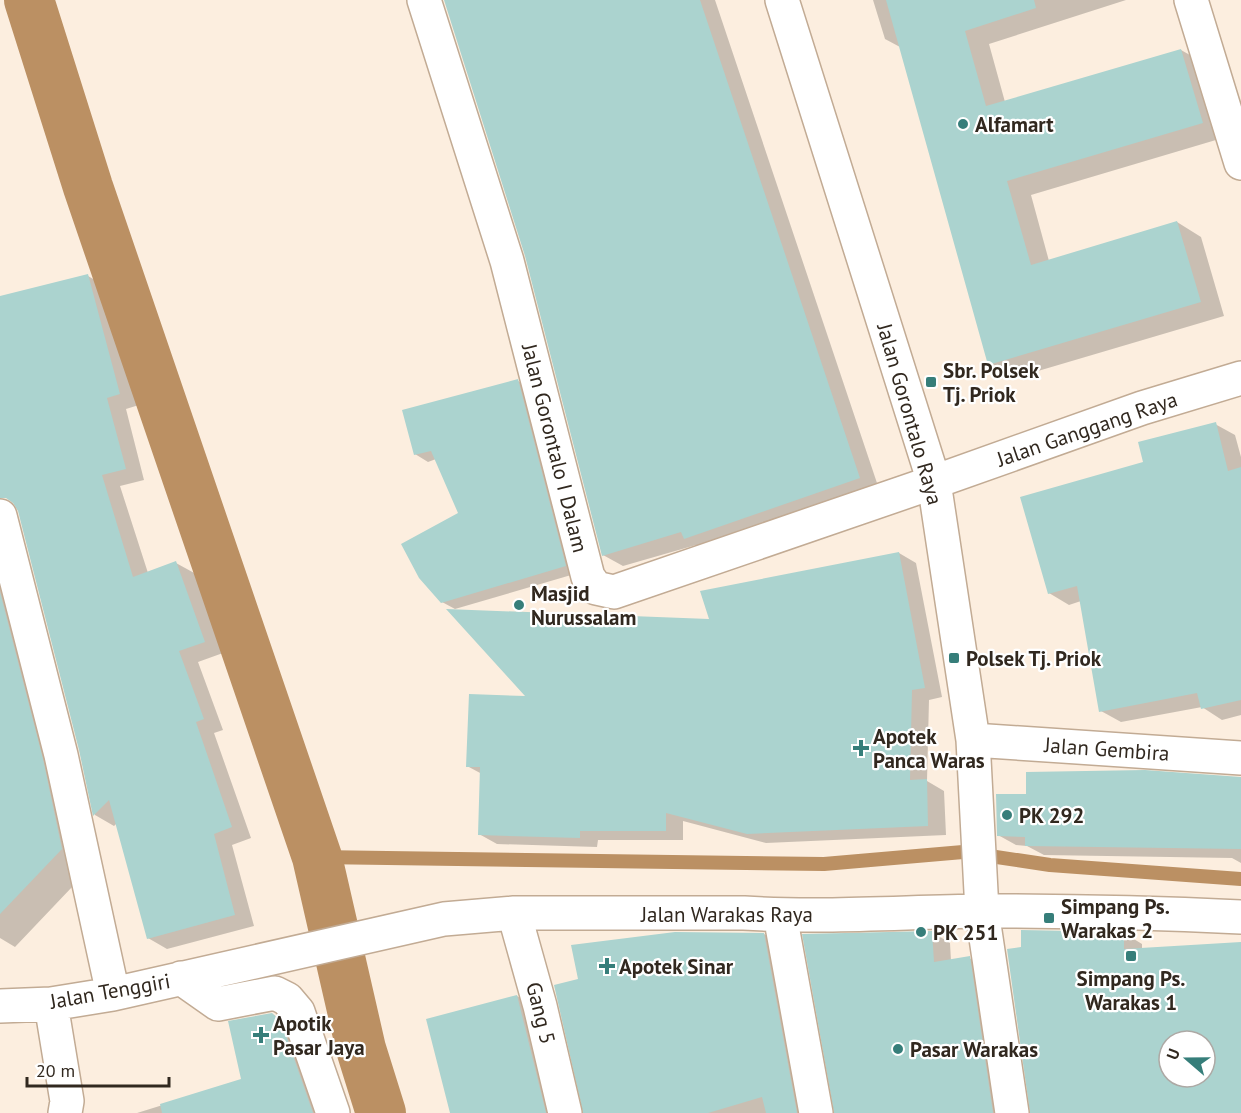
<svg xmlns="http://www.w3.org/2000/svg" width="1241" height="1113" viewBox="0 0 1241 1113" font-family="'PT Sans',sans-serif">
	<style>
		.shadow { fill: #0003; fill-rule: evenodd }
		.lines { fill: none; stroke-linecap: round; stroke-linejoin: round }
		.stream { stroke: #bb9063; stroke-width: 14 }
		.canal { stroke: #bb9063; stroke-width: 50 }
		.building { fill: #abd3cf; fill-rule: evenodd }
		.minor-casing { stroke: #c2ab94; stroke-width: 36 }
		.minor { stroke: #fff; stroke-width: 33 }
		.poi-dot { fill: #367e7a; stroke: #fff; stroke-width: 2 }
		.labels { text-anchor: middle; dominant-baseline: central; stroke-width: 4.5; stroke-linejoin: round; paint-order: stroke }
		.poi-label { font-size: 21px; font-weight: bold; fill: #31281f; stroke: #fff; text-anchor: start }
		.street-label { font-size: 21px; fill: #31281f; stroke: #fff }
	</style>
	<rect width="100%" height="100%" fill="#fceedf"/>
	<!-- shadow -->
	<path class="shadow" d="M445,0H715L879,489L705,550L696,545L623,566L603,555L526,255Z
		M873,0H1126L989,44L1005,102L1181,50L1206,64L1226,137L1031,195L1049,261L1177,222L1201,237L1224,316L1014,378L990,364L900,47L885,39Z
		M88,276L107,287L139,405L126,409L144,480L120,486L148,573L176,563L196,574L223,653L198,662L223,730L214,733L251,838L232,845L254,926L167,949L148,938L117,823L114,826L95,815L81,750L0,436V297Z
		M518,381L530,388L578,573L455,609L442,602L459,513L436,459L428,462L415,454Z
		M1215,424L1235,435L1241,457V715L1222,720L1202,707L1121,722L1101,711L1081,601L1069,605L1049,593L1145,463Z
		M0,538L92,866L15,947L0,938Z
		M899,553L916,563L942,697L929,700L927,781L944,791L946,835L766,843L683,821V840H598L597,847L497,844L479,834L482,774L467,766L528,698L711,621Z
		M1241,778V863L1232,858L1044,855L1027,846L1016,845L998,835L1027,795Z
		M932,932L950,943L951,961L969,958L988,968L1009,1113H836Z
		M1124,933L1142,944V949L1241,944V1113H1032ZM1169,1041H1205V1077H1169Z
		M764,934L782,945L813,1113H585Z
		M517,996L535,1007L561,1113H452Z
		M272,1014L289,1024L325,1113H137L243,1080Z"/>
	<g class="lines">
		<!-- stream -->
		<path class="stream" d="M317,857L824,864L963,852L1050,865L1241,879"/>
		<!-- canal -->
		<path class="canal" d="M29,0L88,187L317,857L361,1049L381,1113"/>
	</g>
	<!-- building -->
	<path class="building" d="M444,0H700L860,478L684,539L681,532L602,556L525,256Z
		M886,0H1034L1036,8L965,31L986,106L1181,49L1203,123L1007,181L1031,265L1177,221L1201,302L988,365Z
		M88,274L120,394L107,398L126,469L102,475L133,577L176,561L205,642L179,651L204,719L196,722L232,827L214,834L235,915L147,939L109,800L93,816L79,750L18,511L13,503L6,498H0V296Z
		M518,379L566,566L441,603L419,578L401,544L458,513L431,451L414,455L402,410Z
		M1216,422L1228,471L1241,467V700L1201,709L1197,693L1099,712L1077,586L1048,594L1020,497L1143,462L1138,442Z
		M899,552L925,688L912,690L910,780L927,779L928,826L747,834L666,813V831H580V838L478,835L480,767H466L469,694L525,696L446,609L709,619L700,591Z
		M0,592L43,759L62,849L0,914Z
		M1145,770L1241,777V849L1025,846V837L997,836L996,794H1026V772Z
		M1021,930L1124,932V949L1241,942V1113H1030L1007,949L1021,947ZM1169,1041H1205V1077H1169Z
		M932,931L934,962L970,956L993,1113H834L802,934Z
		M675,932L764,933L797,1113H766L762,1097L708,1113H583L554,985L578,979L571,945Z
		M517,995L546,1113H450L426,1019Z
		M272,1013L281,1021L313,1113H162L160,1104L241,1079L228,1021Z"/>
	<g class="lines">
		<defs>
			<path id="minor" d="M424,0L507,261L588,577L596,588L614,592L934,482L1142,408L1241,378
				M782,0L934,482L973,740L982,911L1012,1113
				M1191,0L1241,163
				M0,516L61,755L113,994
				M973,740L1241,758
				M514,913L540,1006L565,1113
				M780,915L816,1113
				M181,978L218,1004L275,993L287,999L298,1012L333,1113
				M51,1004L67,1101L65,1113
				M0,1006L51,1004L113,994L444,919L514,913H744C823,918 902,912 981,911C1068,911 1155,913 1241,917"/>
		</defs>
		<!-- minor casing -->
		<use href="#minor" class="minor-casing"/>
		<!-- minor -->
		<use href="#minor" class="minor"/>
	</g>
	<!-- markers -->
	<g class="poi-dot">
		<circle cx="963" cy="124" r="6"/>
		<rect x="925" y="376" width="12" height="12" rx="3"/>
		<circle cx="519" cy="605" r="6"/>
		<rect x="948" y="652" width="12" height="12" rx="3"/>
		<path d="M858 739h6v6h6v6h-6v6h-6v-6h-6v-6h6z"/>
		<circle cx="1007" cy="815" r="6"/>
		<rect x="1043" y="912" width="12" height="12" rx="3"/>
		<circle cx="921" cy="932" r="6"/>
		<rect x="1125" y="950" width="12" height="12" rx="3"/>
		<path d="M604 957h6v6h6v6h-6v6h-6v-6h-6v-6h6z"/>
		<path d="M258 1026h6v6h6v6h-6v6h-6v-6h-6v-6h6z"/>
		<circle cx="898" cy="1049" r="6"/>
	</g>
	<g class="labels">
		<!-- poi labels -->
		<g class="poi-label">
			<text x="975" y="124">Alfamart</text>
			<text x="943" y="370">Sbr. Polsek<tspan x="943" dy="24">Tj. Priok</tspan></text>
			<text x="531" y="593">Masjid<tspan x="531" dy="24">Nurussalam</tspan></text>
			<text x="966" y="658">Polsek Tj. Priok</text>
			<text x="873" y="736">Apotek<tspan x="873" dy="24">Panca Waras</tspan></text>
			<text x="1019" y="815">PK 292</text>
			<text x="1061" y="906">Simpang Ps.<tspan x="1061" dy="24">Warakas 2</tspan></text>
			<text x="933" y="932">PK 251</text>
			<text x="619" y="966">Apotek Sinar</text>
			<text x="1131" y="978" text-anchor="middle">Simpang Ps.<tspan x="1131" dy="24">Warakas 1</tspan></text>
			<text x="273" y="1023">Apotik<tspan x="273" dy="24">Pasar Jaya</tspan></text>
			<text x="910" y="1049">Pasar Warakas</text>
		</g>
		<!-- street labels -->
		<g class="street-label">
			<text transform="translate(910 414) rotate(74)">Jalan Gorontalo Raya</text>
			<text transform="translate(1087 429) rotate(-19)">Jalan Ganggang Raya</text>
			<text transform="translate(555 448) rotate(76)">Jalan Gorontalo I Dalam</text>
			<text transform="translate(1107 749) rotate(4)">Jalan Gembira</text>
			<text x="727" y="914">Jalan Warakas Raya</text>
			<text transform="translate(110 991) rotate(-10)">Jalan Tenggiri</text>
			<text transform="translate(541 1013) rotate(76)">Gang 5</text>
		</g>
	</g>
	<!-- north arrow -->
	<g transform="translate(1187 1059) rotate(290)"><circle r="28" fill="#ffffff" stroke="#ada9a5" stroke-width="1.5"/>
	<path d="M0-4.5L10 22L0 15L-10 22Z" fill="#367e7a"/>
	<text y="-9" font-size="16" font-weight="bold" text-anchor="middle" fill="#31281f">U</text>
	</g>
	<!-- scale -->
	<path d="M27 1077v9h142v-9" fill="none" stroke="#31281f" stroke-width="3"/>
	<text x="36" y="1077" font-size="18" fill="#31281f" stroke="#ffffff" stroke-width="4.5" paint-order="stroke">20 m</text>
</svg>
